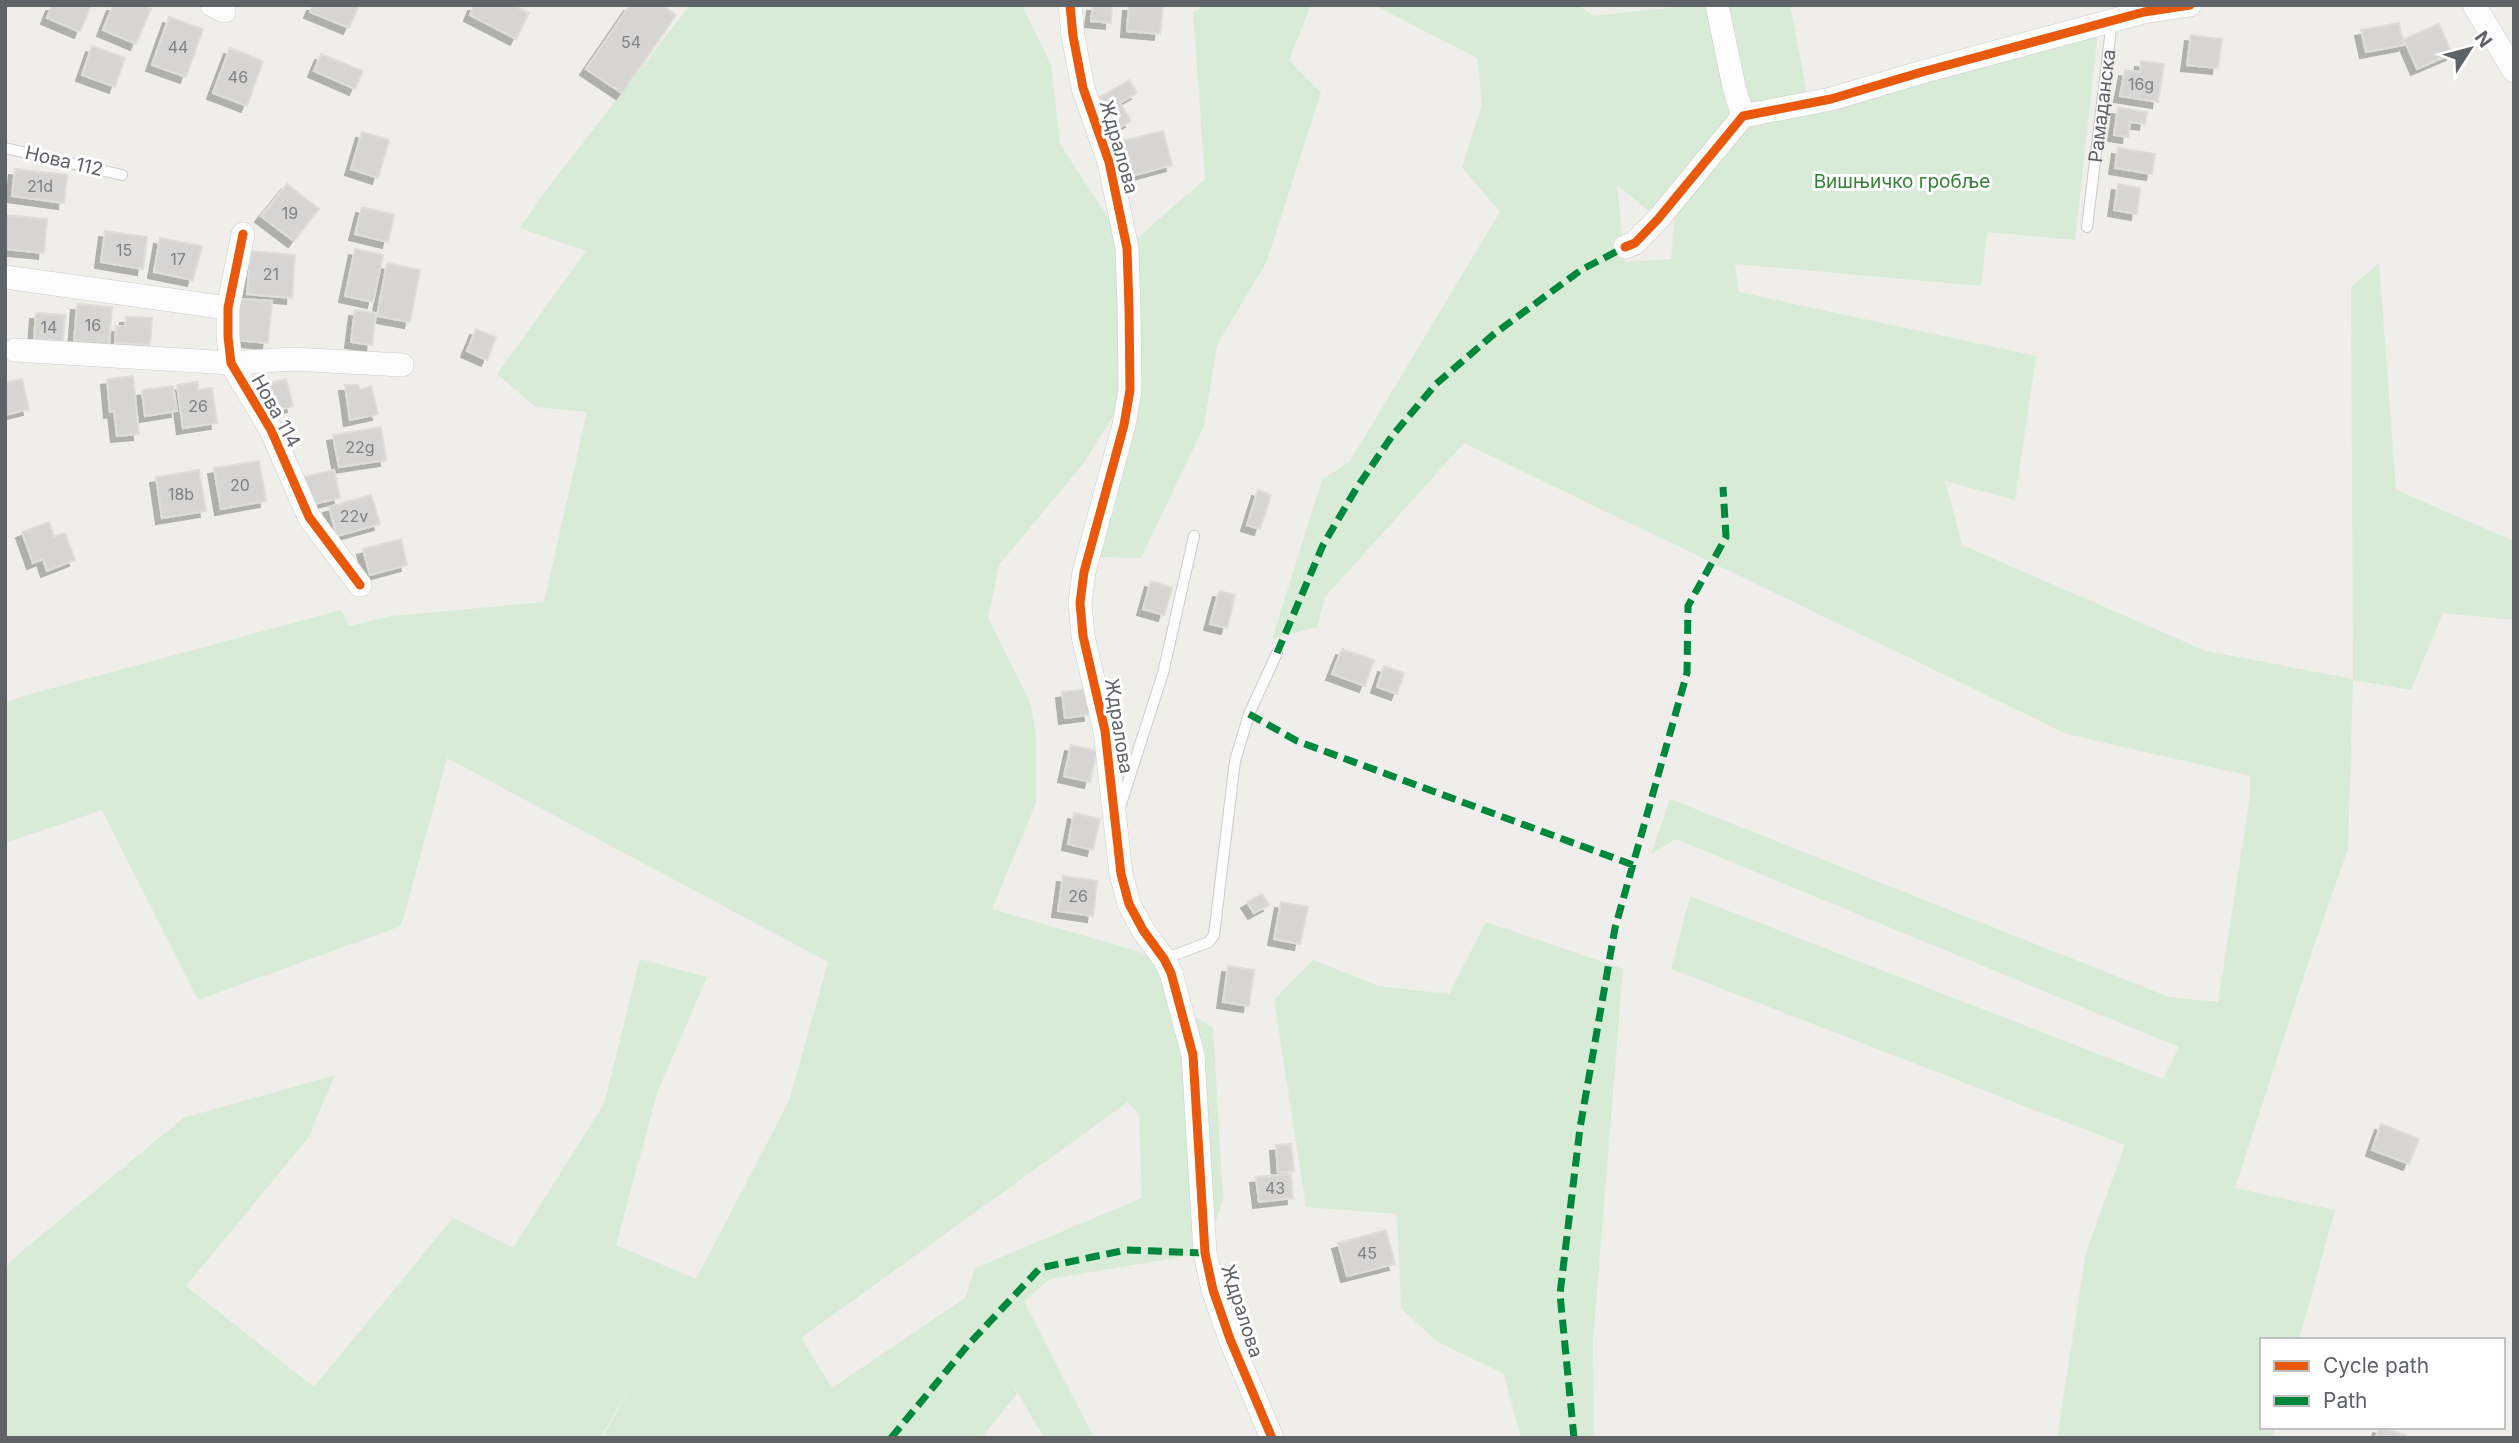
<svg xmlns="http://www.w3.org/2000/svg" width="2519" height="1443" viewBox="0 0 2519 1443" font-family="Inter,sans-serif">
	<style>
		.green { fill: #d8ebd6; fill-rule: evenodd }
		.building { fill: #d6d5d3; stroke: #deddd9; stroke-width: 2; filter: url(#shadow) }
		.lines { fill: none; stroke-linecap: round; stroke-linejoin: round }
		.service-casing { stroke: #cbcccc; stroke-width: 12 }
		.minor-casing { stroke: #cbcccc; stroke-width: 24 }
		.service { stroke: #fdfcfc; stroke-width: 10 }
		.minor { stroke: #fdfcfc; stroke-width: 23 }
		.quiet { stroke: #00873e; stroke-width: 7; stroke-dasharray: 14 7; stroke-linecap: butt }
		.cycleway-casing { stroke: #fff; stroke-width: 13 }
		.cycleway { stroke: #e8590c; stroke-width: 9 }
		.labels { text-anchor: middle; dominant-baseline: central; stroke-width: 6; stroke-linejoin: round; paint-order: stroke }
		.number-label { font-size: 16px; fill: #7e8184 }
		.street-label { font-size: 19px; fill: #5f6368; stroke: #fff }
		.park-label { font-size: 19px; fill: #348238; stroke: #fff }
	</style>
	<defs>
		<filter id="shadow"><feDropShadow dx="-6" dy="6" stdDeviation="0" flood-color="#0004"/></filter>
	</defs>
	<rect width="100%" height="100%" fill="#efeeea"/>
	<!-- green -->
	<path class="green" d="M690,5H1022L1051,65L1060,144L1127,247L1205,179L1193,12L1206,5H1311L1289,60L1321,92L1267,261L1217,345L1204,426L1141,558L1088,557L1128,392L1083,464L999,565L988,617L1031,705L1036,736V803L992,909L1164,959L1181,1008L1213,1028L1223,1200L1205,1253L1050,1279L1024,1301L1094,1438H1044L1010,1379L1017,1394L981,1438H602L634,1381L600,1438H5V1269L14,1258L183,1118L335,1075L308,1138L186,1286L314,1387L453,1218L513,1248L604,1104L640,959L707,977L657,1093L616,1245L696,1279L789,1101L828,962L447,758L401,926L198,1000L102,810L5,843V703L23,696L341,610L349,626L392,616L544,602L587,412L535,407L497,374L586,251L520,228L544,193ZM1128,1102L1139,1115L1142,1198L975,1268L965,1298L832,1388L801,1338Z
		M1374,5H1578L1593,16L1693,5H1790L1809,104L2098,30L2075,240L1987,232L1981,286L1735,264L1739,292L2036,356L2015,500L1945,481L1962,545L2206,651L2353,679L2351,287L2379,263L2396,490L2514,541V620L2443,613L2411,690L2353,680L2348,849L2312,951L2235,1188L2335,1210L2299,1340H2262V1427H2275L2272,1438H2057L2086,1252L2125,1145L1671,969L1690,896L2163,1079L2179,1047L1676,839L1651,854L1670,799L2169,997L2218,1002L2250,796V776L2067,734L1464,443L1325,597L1317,627L1272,639L1322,480L1350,461L1500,212L1462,167L1482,104L1477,58ZM1617,185L1658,219L1676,207L1671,259L1625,262Z
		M1486,922L1623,969L1593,1341L1594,1438H1521L1504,1374L1436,1341L1401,1308L1397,1214L1306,1207L1274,1000L1313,960L1378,986L1449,994Z"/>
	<!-- building -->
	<path class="building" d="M52,5H91L80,32L47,18Z
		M113,5H143L151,9L136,44L103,30Z
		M313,5H359L349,28L310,12Z
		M474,5H513L529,13L516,39L470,15Z
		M630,5H661L676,15L622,93L586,69Z
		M1093,5H1112L1111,23L1091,21Z
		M1129,5H1163L1160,34L1127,31Z
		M169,17L203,29L186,77L152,65Z
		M2399,23L2404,45L2366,52L2361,30Z
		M2439,24L2452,54L2417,69L2404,39Z
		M2191,35L2222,39L2218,68L2187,65Z
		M92,46L125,58L115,87L82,75Z
		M230,48L263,61L247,106L213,93Z
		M321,54L363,71L355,89L314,71Z
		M2141,61L2164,64L2158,102L2120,96L2125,70L2140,72Z
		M1129,80L1137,93L1120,103L1131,121L1119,128L1100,97Z
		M2118,108L2147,112L2145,124L2130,122L2128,137L2114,135Z
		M1163,131L1172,165L1128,177L1119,142Z
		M362,132L389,140L378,178L351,169Z
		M2118,148L2155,154L2152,174L2115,168Z
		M15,169L67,175L64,203L12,196Z
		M287,184L319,209L294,241L261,216Z
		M2118,184L2140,188L2137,214L2114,210Z
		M362,207L394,215L388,242L355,234Z
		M5,215L47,219L44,253L5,249Z
		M105,231L147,237L143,269L101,262Z
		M160,238L202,246L193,280L154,272Z
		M355,249L383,255L373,302L345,296Z
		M251,251L295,255L292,298L247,294Z
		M387,263L420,270L410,322L377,316Z
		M240,299L272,301L268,343L236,340Z
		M77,304L112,307L109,346L74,343Z
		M355,310L376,313L372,345L351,342Z
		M36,313L65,315L63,341L34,339Z
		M126,317L152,318L150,345L115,343L116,326H125Z
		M476,329L496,337L487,360L467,351Z
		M133,376L139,434L117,436L114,411L110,412L107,379Z
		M22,379L29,409L5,415V383Z
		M286,379L293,406L271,412L263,385Z
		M198,382V390L212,388L217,423L183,428L177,385Z
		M345,385H358L360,390L371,386L378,414L350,420Z
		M173,386L177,411L145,416L142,390Z
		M381,427L386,460L339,467L333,435Z
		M259,461L266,501L221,509L214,468Z
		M199,470L206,511L162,518L156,477Z
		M334,470L340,498L309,505L303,477Z
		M1258,490L1271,495L1260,529L1247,525Z
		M371,495L380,524L337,536L329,507Z
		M49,522L54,537L65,533L75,560L47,571L43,559L33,563L22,532Z
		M401,539L407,565L370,575L363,549Z
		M1151,581L1172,588L1164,615L1143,609Z
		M1219,591L1235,595L1227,628L1210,624Z
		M1342,649L1374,660L1365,686L1332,674Z
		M1384,666L1404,673L1397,694L1377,687Z
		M1087,689L1090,715L1065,718L1062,692Z
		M1071,745L1097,751L1090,782L1064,776Z
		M1074,813L1100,819L1093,850L1068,844Z
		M1063,876L1097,881L1093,916L1058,911Z
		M1262,894L1269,905L1254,913L1247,902Z
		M1281,902L1308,907L1300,944L1274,939Z
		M1228,966L1254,970L1249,1006L1223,1002Z
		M2381,1124L2419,1139L2409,1164L2372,1150Z
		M1291,1144L1294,1171L1278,1173L1276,1145Z
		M1291,1174L1293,1198L1259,1202L1256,1177Z
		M1386,1230L1395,1264L1347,1276L1338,1243Z
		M2379,1427L2406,1435L2405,1438H2376Z"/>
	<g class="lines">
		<defs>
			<g id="service">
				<path d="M5,148L122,175"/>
				<path id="s1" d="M2087,227L2112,21"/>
				<path d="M1120,807L1163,673L1194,536"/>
				<path d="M1164,959L1209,942L1214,935L1235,761L1249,714L1277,653"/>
			</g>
			<path id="minor" d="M212,5L224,11
				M1070,5L1073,36L1083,88L1109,162L1127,248L1129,307L1130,390L1124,425L1084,572L1080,603L1083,636L1105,731L1121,874L1129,904L1143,930L1164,959L1171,973L1193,1055L1205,1253L1213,1290L1230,1339L1272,1438
				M1717,5L1734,87L1743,116
				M2474,5L2514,71
				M243,234L228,308V337L231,363L271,430L309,517L360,585
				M1625,247L1635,243L1658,219L1743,116L1831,99L1922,72L2144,12L2190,5
				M5,277L228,308
				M15,350L231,363L292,359L402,365"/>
		</defs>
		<!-- service casing -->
		<use href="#service" class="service-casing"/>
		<!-- minor casing -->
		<use href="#minor" class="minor-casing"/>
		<!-- service -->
		<use href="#service" class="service"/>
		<!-- minor -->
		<use href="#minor" class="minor"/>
		<!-- quiet -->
		<path class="quiet" d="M1277,653L1323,545L1356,489L1392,436L1436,384L1494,334L1581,270L1625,247
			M1249,714L1297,741L1633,865
			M891,1438L968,1345L1040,1268L1126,1250L1205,1253
			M1574,1438L1560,1294L1580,1128L1615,928L1687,673L1688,606L1726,537L1723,487"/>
		<defs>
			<path id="cycleway" d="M1070,5L1073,36L1083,88L1109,162L1127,248L1129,307L1130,390L1124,425L1084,572L1080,603L1083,636L1105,731L1121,874L1129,904L1143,930L1164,959L1171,973L1193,1055L1205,1253L1213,1290L1230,1339L1272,1438
				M243,234L228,308V337L231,363L271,430L309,517L360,585
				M1625,247L1635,243L1658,219L1743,116L1831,99L1922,72L2144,12L2190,5"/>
		</defs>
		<!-- cycleway casing -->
		<use href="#cycleway" class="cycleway-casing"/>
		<!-- cycleway -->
		<use href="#cycleway" class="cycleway"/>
	</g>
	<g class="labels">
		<!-- number labels -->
		<g class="number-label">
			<text x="631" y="42">54</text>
			<text x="178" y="47">44</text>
			<text x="238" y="77">46</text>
			<text x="2141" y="84">16g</text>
			<text x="40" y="186">21d</text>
			<text x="290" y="213">19</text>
			<text x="124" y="250">15</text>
			<text x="178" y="259">17</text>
			<text x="271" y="274">21</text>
			<text x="93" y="325">16</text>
			<text x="49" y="327">14</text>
			<text x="198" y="406">26</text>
			<text x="360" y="447">22g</text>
			<text x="240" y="485">20</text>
			<text x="181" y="494">18b</text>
			<text x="354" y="516">22v</text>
			<text x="1078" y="896">26</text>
			<text x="1275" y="1188">43</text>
			<text x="1367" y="1253">45</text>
		</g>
		<!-- street labels -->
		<g class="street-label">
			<text stroke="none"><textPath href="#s1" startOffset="122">Рамаданска</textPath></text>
			<text transform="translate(1119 147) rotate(74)">Ждралова</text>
			<text transform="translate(64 161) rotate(13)">Нова 112</text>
			<text transform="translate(276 411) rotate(61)">Нова 114</text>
			<text transform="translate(1119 726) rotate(81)">Ждралова</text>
			<text transform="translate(1242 1311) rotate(72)">Ждралова</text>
		</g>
		<!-- park labels -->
		<g class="park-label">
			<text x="1902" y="181">Вишњичко гробље</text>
		</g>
	</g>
	<!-- border -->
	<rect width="2519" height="1443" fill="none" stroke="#5f6368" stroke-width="14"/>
	<!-- legend -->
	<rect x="2260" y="1338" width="245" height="91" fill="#ffffff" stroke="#bfc1c3" stroke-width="2"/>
	<rect x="2274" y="1361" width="35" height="10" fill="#e8590c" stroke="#bfc1c3" stroke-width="2"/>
	<text x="2323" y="1373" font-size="21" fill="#5f6368">Cycle path</text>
	<rect x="2274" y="1396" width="35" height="10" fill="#00873e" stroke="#bfc1c3" stroke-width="2"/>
	<text x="2323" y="1408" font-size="21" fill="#5f6368">Path</text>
	<!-- north arrow -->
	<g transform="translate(2470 49) rotate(54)" stroke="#ffffff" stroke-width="5" paint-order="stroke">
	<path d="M0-5L12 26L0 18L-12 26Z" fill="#5f6368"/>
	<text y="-10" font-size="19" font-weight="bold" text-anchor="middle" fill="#5f6368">N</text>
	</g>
</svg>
